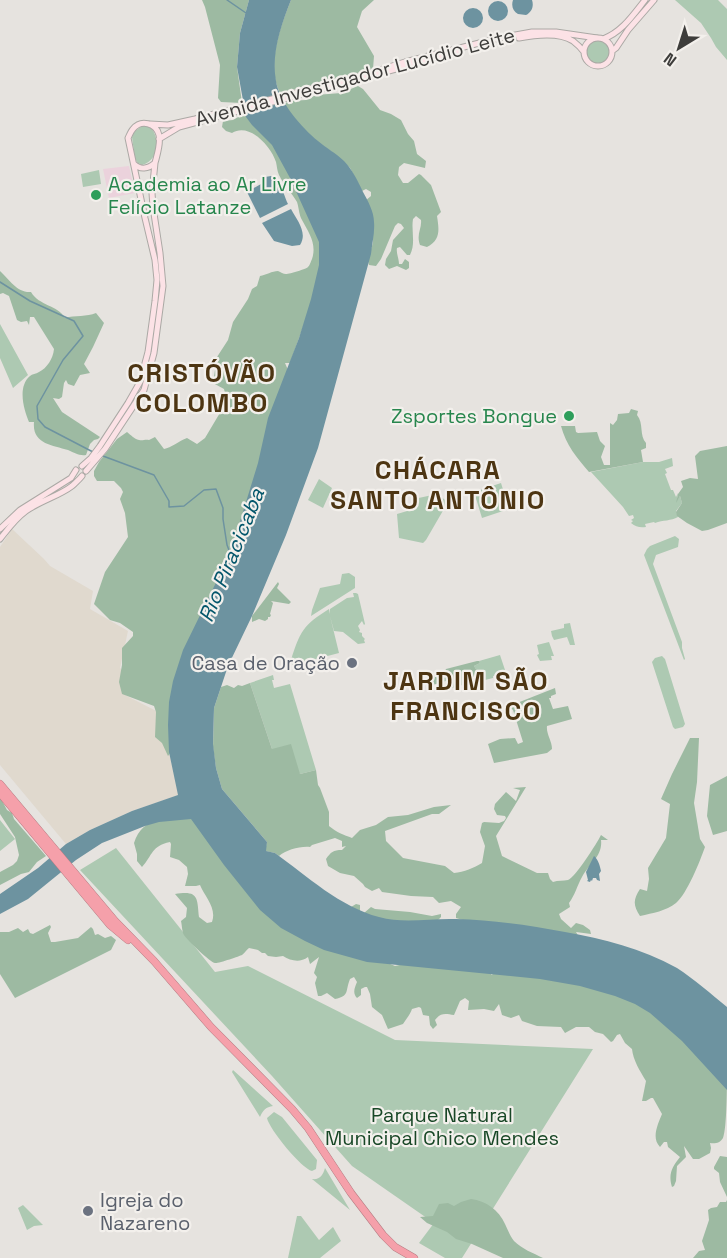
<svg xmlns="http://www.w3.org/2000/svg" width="727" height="1258" viewBox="0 0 727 1258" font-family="'Space Grotesk',sans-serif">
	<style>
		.built { fill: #e0d9ce }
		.education { fill: #ebd2dc }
		.green { fill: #adc9b2 }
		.forest { fill: #9dbaa2 }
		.water { fill: #6d93a0 }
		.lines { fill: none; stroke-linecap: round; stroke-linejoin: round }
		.stream { stroke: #6d93a0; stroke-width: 1.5 }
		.secondary-casing { stroke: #aba9a5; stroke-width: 7 }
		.highway-casing { stroke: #b57d83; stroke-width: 8 }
		.secondary { stroke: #fce2e6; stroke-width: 5 }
		.highway { stroke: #f5a0aa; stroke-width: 7 }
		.leisure-dot { fill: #2e9e5b; stroke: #f3f0ec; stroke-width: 2 }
		.worship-dot { fill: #6b7280; stroke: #f3f0ec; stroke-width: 2 }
		.labels { text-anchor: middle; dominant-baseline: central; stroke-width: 4.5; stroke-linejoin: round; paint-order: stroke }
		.street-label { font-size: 20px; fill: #3e3d3b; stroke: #f3f0ec }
		.leisure-label { font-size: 20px; fill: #27864d; stroke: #f3f0ec; text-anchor: start }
		.worship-label { font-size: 20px; fill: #5b616d; stroke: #f3f0ec; text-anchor: end }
		.park-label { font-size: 20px; fill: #184726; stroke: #f3f0ec }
		.water-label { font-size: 21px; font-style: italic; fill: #03566b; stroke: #f3f0ec }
		.district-label { font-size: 26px; font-weight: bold; letter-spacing: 1.5px; fill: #4d3512; stroke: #f3f0ec }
	</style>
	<rect width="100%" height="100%" fill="#e6e3df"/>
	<!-- built -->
	<path class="built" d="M12,529L44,559L50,566L93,591L90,609L128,631L120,668L133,680L125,695L168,717L169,752L179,795L132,811L90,830L66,844L0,765V547Z"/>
	<!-- education -->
	<path class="education" d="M129,166L135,193L109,198L103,169Z"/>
	<!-- green -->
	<path class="green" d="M675,0H718L727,9V60L716,47L711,38L701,23Z
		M586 53a12 12 0 1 1 24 0a12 12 0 1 1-24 0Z
		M142,126H149C161,136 159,161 142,165L138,163L135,159L132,137L134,132Z
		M99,170L101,184L83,187L81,174Z
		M0,324L28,375L13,388L0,358Z
		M672,458L673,466L665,469L667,473L665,474L671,490H673L676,497L678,493L677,500L680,496L682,503L676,511L678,517C671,521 663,520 655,523L654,522L645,524L646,527C640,528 636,527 631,523L633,521L631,520L634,518L633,515L629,516L623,507L591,472L643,462H659Z
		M319,479L332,488L323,508L308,500Z
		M501,483L509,509L482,518L474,492Z
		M437,494L448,502L426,540L423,543L399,538L397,514L414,509V499Z
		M675,536L679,539L678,547L656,555L653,564L682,642V648L685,659L684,660L644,555L647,549L650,546Z
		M349,573L355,577V588L311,616L312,610L320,588L340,584L342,574Z
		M353,593H356L358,594L365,624L364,625L362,621L358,626L360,630L359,632L362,633V636L365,639L364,640L365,643L358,644L343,632L334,631L330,616L339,653L293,665L291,663V660C300,632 303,625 329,609L330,614V609L347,598L354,597Z
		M570,623L575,645H570L567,637L554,640L552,636L551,631L564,628V624Z
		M549,642L554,656H551L552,660L540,661L537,655L539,654L537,645Z
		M500,655L506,673L493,676V678L481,681L479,680V674L474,666L480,663L479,661Z
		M662,656L665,659L685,724L683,727L675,729L673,727L652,662L655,658Z
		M273,675L274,680H272L274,688L290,684L316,770L300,774L272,749L250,683Z
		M0,820L15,839L0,851Z
		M116,848L215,972L248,966L395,1040L593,1049L462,1258H445L419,1243L434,1223L352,1166L272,1076L80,870Z
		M233,1070L273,1106C266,1107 263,1110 260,1117L232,1072Z
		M274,1112L282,1117L317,1160L316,1169L312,1171C302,1169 269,1129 267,1118Z
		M325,1168L350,1210L312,1179C320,1180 323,1175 325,1168Z
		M23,1205L43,1225L34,1226L27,1230L18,1208Z
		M297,1216H301L319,1240L333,1227L341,1241L320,1258H288Z"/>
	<!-- forest -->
	<path class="forest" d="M202,0H249L240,33L237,67L242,103L221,102L218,98L220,65L205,7Z
		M291,0H374L362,11L357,27L374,56L373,69L280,93C266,65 280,27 291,0Z
		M358,86L363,89L380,110L391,114L401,120L408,134L414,141L417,154L426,161L425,168L404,163L399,167L398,175L403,183H408L419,174L421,175L431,185L441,212L437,216C439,229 441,240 427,247L420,245C416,234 422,229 421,220L416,216L413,219C411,231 416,243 410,255H407L400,247L397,248C396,253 399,259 399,264H402L405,259L409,262V268L406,270L397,266L389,269L385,265L386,259L391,251L393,240L404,228L401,224L398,223L395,226L381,259L376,266L369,265C366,255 373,249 373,240C373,227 368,214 365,201L371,196V192L366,189L362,191L350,168L332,152L305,134L284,104L289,101L306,100L316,95L341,93Z
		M240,116H246L277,140L328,258L290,363H285L288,370L278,402L171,752L168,756L162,743L155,737L156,712L154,706L122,694L119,682L122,665V648L133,636V632L120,623L110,620L94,604L105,572L128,537L125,513L120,499L123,492L121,488L114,481H97L94,476V471L99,462L117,439L127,432C131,435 134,439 139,440C143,441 145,439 149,440L155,437L164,449C171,448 179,441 187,438L197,444L205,438L227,401L224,389L213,383L217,357L228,340L233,322L248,299L252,289L257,286L260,276C266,275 272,271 278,271C281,272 283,274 286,274C290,274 306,269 308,267C310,265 311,261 312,259C317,244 309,233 302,220C299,215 299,208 297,202C292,193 284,185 279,175C277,171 277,166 276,162C271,146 249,122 232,133L226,131L222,127L223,121L233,120Z
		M0,271C10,280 17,293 31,292C39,306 58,305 65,318C75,315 87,317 96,313L104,323L93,347L84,364L90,373L80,375L74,386L68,384L66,380L64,383L62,397L59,399L53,398L62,412L100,437L98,439L94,440L90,444L86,455C79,456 75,453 68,450C52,445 32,444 34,422H29C24,410 17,387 30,376C32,374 36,374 39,372C47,368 53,359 54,349L34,317H30L29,325L27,321L21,322L17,320L9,296L3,293L0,294Z
		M631,409L638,411L637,415C644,423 639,436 646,443V448L641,450L643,462L589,472C577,458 566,445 561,426H575L576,432L578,433L597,432L600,441L605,446L601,457L604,465H610V423L613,425L617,420L618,414L629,413Z
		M727,446V523L708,530L702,531L687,523L677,516L676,512L682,503L680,496L676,503L678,494L683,487L681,481L690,478L698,479L695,456L700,451Z
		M278,582L279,584L277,588L291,602L289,604L271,601L273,603L270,614L271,615L270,617H268V619L265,621L259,619L252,622V616Z
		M477,661H479L480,663L474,666L479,674V680L449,689L446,681L429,686L427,681L428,677L445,671L446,669Z
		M250,683L272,749L291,744L300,774L316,770L318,785L320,788L329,812V826C336,832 344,835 352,838L360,830L376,825L388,817L408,815L434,807L451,805L439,814H432L385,831L386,841L403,858L445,866L454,873C464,872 474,868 482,863L485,846L480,832L482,823L484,822L499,823L504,821L506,818L505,816L497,815L494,809L495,804L506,792L516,801L520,790L513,788L526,787L496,836L502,856L506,858L537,873H548L550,879L553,882C558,880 563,881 568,880C575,878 597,843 601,835L608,840H601C603,856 589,864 582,877C577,886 575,895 569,903L570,907L559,914L561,919L571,928L576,923L583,925L590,930L591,934L576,932L579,937L466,921L456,918V914L461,907L451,901L439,903L433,897L411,896L382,892L379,888L372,891L365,887L363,884L354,876L340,873L328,866L326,859C331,852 333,850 342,850L346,846L342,847V841L335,838L312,845L310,847C300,846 286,850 279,856L275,853L265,851L267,842L222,789L216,768L213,747L214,708L221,687L227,685L234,688L238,685L242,686Z
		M555,688L556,694L551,696V698H549L553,709L568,706L572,719L547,726C546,734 552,741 552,749L547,753L494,763L488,744L500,739L515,738L518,744L523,742L513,710L510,707L517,703Z
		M690,738H699L697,782L694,803L700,839L705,847C700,861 687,894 676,903C666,911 653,913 640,916C633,905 633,900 640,889L647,891L649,879L648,868L666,838L670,804L661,799L672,774Z
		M727,776V831L713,835L707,816L710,785Z
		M0,797L7,810L12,813L14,819L46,856L37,862L29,872L21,874L0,885V872L13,865L17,861L19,855L15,837L0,814Z
		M192,818L378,959L395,966L414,962L487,971L492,975L495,970L632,994L727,1070C727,1084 727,1128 723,1138C720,1143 715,1144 710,1143L711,1148L710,1153L699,1159H693L684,1146L686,1157L677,1166L676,1181L674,1186L672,1187C668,1174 672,1167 680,1157L668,1147L667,1142H664L660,1147C651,1138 658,1124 662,1114L653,1098H651L646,1101H642L646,1081C640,1071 633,1060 632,1049L625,1043L620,1034L617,1035L613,1041L611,1042L603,1034L595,1032L589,1027H576L565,1033L561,1027L537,1026L522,1021L519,1015L511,1018L502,1015L499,1004L494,1011L484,1009L468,1010L469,1001L465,998L460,1001L454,1015C446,1014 441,1012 435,1020L437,1025L433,1029L430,1025L429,1016L423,1015L421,1008L419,1007L412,1009C410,1015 406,1019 403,1024L388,1029L382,1015L372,1007L370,994L367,987H365L361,989V995L357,998C352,993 355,987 357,982L354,977L350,979C345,991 350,996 335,999L327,993L321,996H318L315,983L317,977L314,973L319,957L310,964L308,957C300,963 291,961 283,956L276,957L268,956L265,953H262L258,950L249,948C246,950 245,953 242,955C240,956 217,964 215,963C211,963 186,939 184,935C182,932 182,925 181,921L186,917L187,908L175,894C199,890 197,898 199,917L207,923L212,922C217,908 205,897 200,885L196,886H185L188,874L187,867L179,860L170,857L171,844L170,842C151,846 153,855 142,867L137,861V854L134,843C143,815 167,820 192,818Z
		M356,904L360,905V911L364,913L371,907L375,909L410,912L432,916L441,914V917L434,924H425L406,928L397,924H379L349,914L343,909L342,906L351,907Z
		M50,925L51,927L48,933L51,942H55L78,938L91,927L93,929L95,935L98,934L105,938L111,936L116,940L111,950L15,998L0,974V932H9L18,928L23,932L28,929L30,933L33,934Z
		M720,1156L727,1157V1197L720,1182L719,1173L714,1169V1167Z
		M471,1199C486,1201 499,1210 505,1224C508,1230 510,1236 514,1241C522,1249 533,1253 543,1258H503L472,1244L456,1239L447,1232L427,1223L420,1217L433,1216L439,1204L448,1203L454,1206L461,1202Z
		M727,1200V1258H693L699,1251L705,1250L702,1241L709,1220L708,1210L711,1208L717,1207L720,1202H726Z"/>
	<!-- water -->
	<path class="water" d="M249,0H291C281,25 271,54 276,81C279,102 302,128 318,141C326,148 336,153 344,161C352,169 358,181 363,192C368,201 374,212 374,222C375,232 372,244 371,254L318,448L286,535L252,616L228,666L214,708L213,744L216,768L222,789L267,842L266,851L275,853C307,876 340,907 379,917C404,924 431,918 456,919C493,920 529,925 565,932C604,939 641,948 677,968C694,979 711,994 727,1007V1090L682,1041L650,1013L635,1004L615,996L580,986L540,979L367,962L324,950L305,941L281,928L260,910L224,865L191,819L159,822L145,826L102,843L76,860L28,899L0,914V894L38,868L66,844L90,830L132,811L178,795L169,752L168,725L169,702L173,681L183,650L230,554L258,463L268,418L299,338L311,299L319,265V242L290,178L272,145L252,125L246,117L237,67L240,33Z
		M513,0H532C534,6 532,12 526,15L518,14C513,11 511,6 513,0Z
		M488 11a10 10 0 1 1 20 0a10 10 0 1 1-20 0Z
		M463 18a10 10 0 1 1 20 0a10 10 0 1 1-20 0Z
		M271,176C282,180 283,194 288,204L260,218L247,192L261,184L265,177Z
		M291,209C297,220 308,233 300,245L292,246L274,241L262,223Z
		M594,856C598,859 600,866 601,871L599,874L600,881L597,880L596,878H593L592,881L591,880L590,882L587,881L588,880L586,872Z"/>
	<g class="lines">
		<!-- stream -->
		<path class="stream" d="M227,0L246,13
			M0,282L30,301L74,321L83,336L63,360L37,406L38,419L45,427L93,452
			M103,456L154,475L169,501V507L184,506L204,490L216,489L223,508V519L227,545L231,555"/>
		<defs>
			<path id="secondary" d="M584 52a14 14 0 1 1 28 0a14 14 0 1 1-28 0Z
				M519,38C535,35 559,32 573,41C577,44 581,48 584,52
				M603,39C622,32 633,15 645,0
				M612,51L616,48L628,30L654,0
				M150,124L168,125L195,119L357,77L405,62L499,38L532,32H556L597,38
				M159,139L179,127L460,52
				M82,466L91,458L100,446L128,403L140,382L148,352L155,301L157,280L155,260L145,218L128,138C129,136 131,131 133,129C141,119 156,123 159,135C161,144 157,155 155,163C148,169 140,170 134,164
				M86,471L105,449L144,390L154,353L163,286L160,253L153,207L152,193L155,163
				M0,529L20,510L71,478L76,470
				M0,539C8,529 15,519 26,511C40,501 59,496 72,486C75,483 79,480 82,476"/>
			<path id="highway" d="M0,784L115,921L154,961L211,1027L292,1109L308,1128L351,1193L383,1235L395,1247L414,1258
				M0,793L110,925L128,940"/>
		</defs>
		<!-- secondary casing -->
		<use href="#secondary" class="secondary-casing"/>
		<!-- highway casing -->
		<use href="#highway" class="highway-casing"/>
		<!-- secondary -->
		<use href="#secondary" class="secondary"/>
		<!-- highway -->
		<use href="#highway" class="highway"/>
	</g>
	<!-- markers -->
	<g class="leisure-dot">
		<circle cx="96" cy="195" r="6"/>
		<circle cx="569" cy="416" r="6"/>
	</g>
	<g class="worship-dot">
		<circle cx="352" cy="663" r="6"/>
		<circle cx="88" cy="1211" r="6"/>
	</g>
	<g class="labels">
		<!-- street labels -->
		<g class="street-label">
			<text transform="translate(355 77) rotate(-15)">Avenida Investigador Lucídio Leite</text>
		</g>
		<!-- leisure labels -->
		<g class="leisure-label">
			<text x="108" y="184">Academia ao Ar Livre<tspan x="108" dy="23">Felício Latanze</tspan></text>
			<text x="557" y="416" text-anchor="end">Zsportes Bongue</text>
		</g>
		<!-- worship labels -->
		<g class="worship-label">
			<text x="340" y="663">Casa de Oração</text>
			<text x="100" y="1200" text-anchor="start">Igreja do<tspan x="100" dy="23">Nazareno</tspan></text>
		</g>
		<!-- park labels -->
		<g class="park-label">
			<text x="442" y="1115">Parque Natural<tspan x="442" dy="23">Municipal Chico Mendes</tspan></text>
		</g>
		<!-- water labels -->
		<g class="water-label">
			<text transform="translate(231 555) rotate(-68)">Rio Piracicaba</text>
		</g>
		<!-- district labels -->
		<g class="district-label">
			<text x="202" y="373">CRISTÓVÃO<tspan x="202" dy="30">COLOMBO</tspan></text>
			<text x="438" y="470">CHÁCARA<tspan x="438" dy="30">SANTO ANTÔNIO</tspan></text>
			<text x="466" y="681">JARDIM SÃO<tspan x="466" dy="30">FRANCISCO</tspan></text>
		</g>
	</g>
	<!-- north arrow -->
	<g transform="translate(679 48) rotate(218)" stroke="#f3f0ec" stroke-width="4.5" paint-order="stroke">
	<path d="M0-4.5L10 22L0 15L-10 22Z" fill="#3e3d3b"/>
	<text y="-9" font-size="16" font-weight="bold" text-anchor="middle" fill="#3e3d3b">N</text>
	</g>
</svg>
